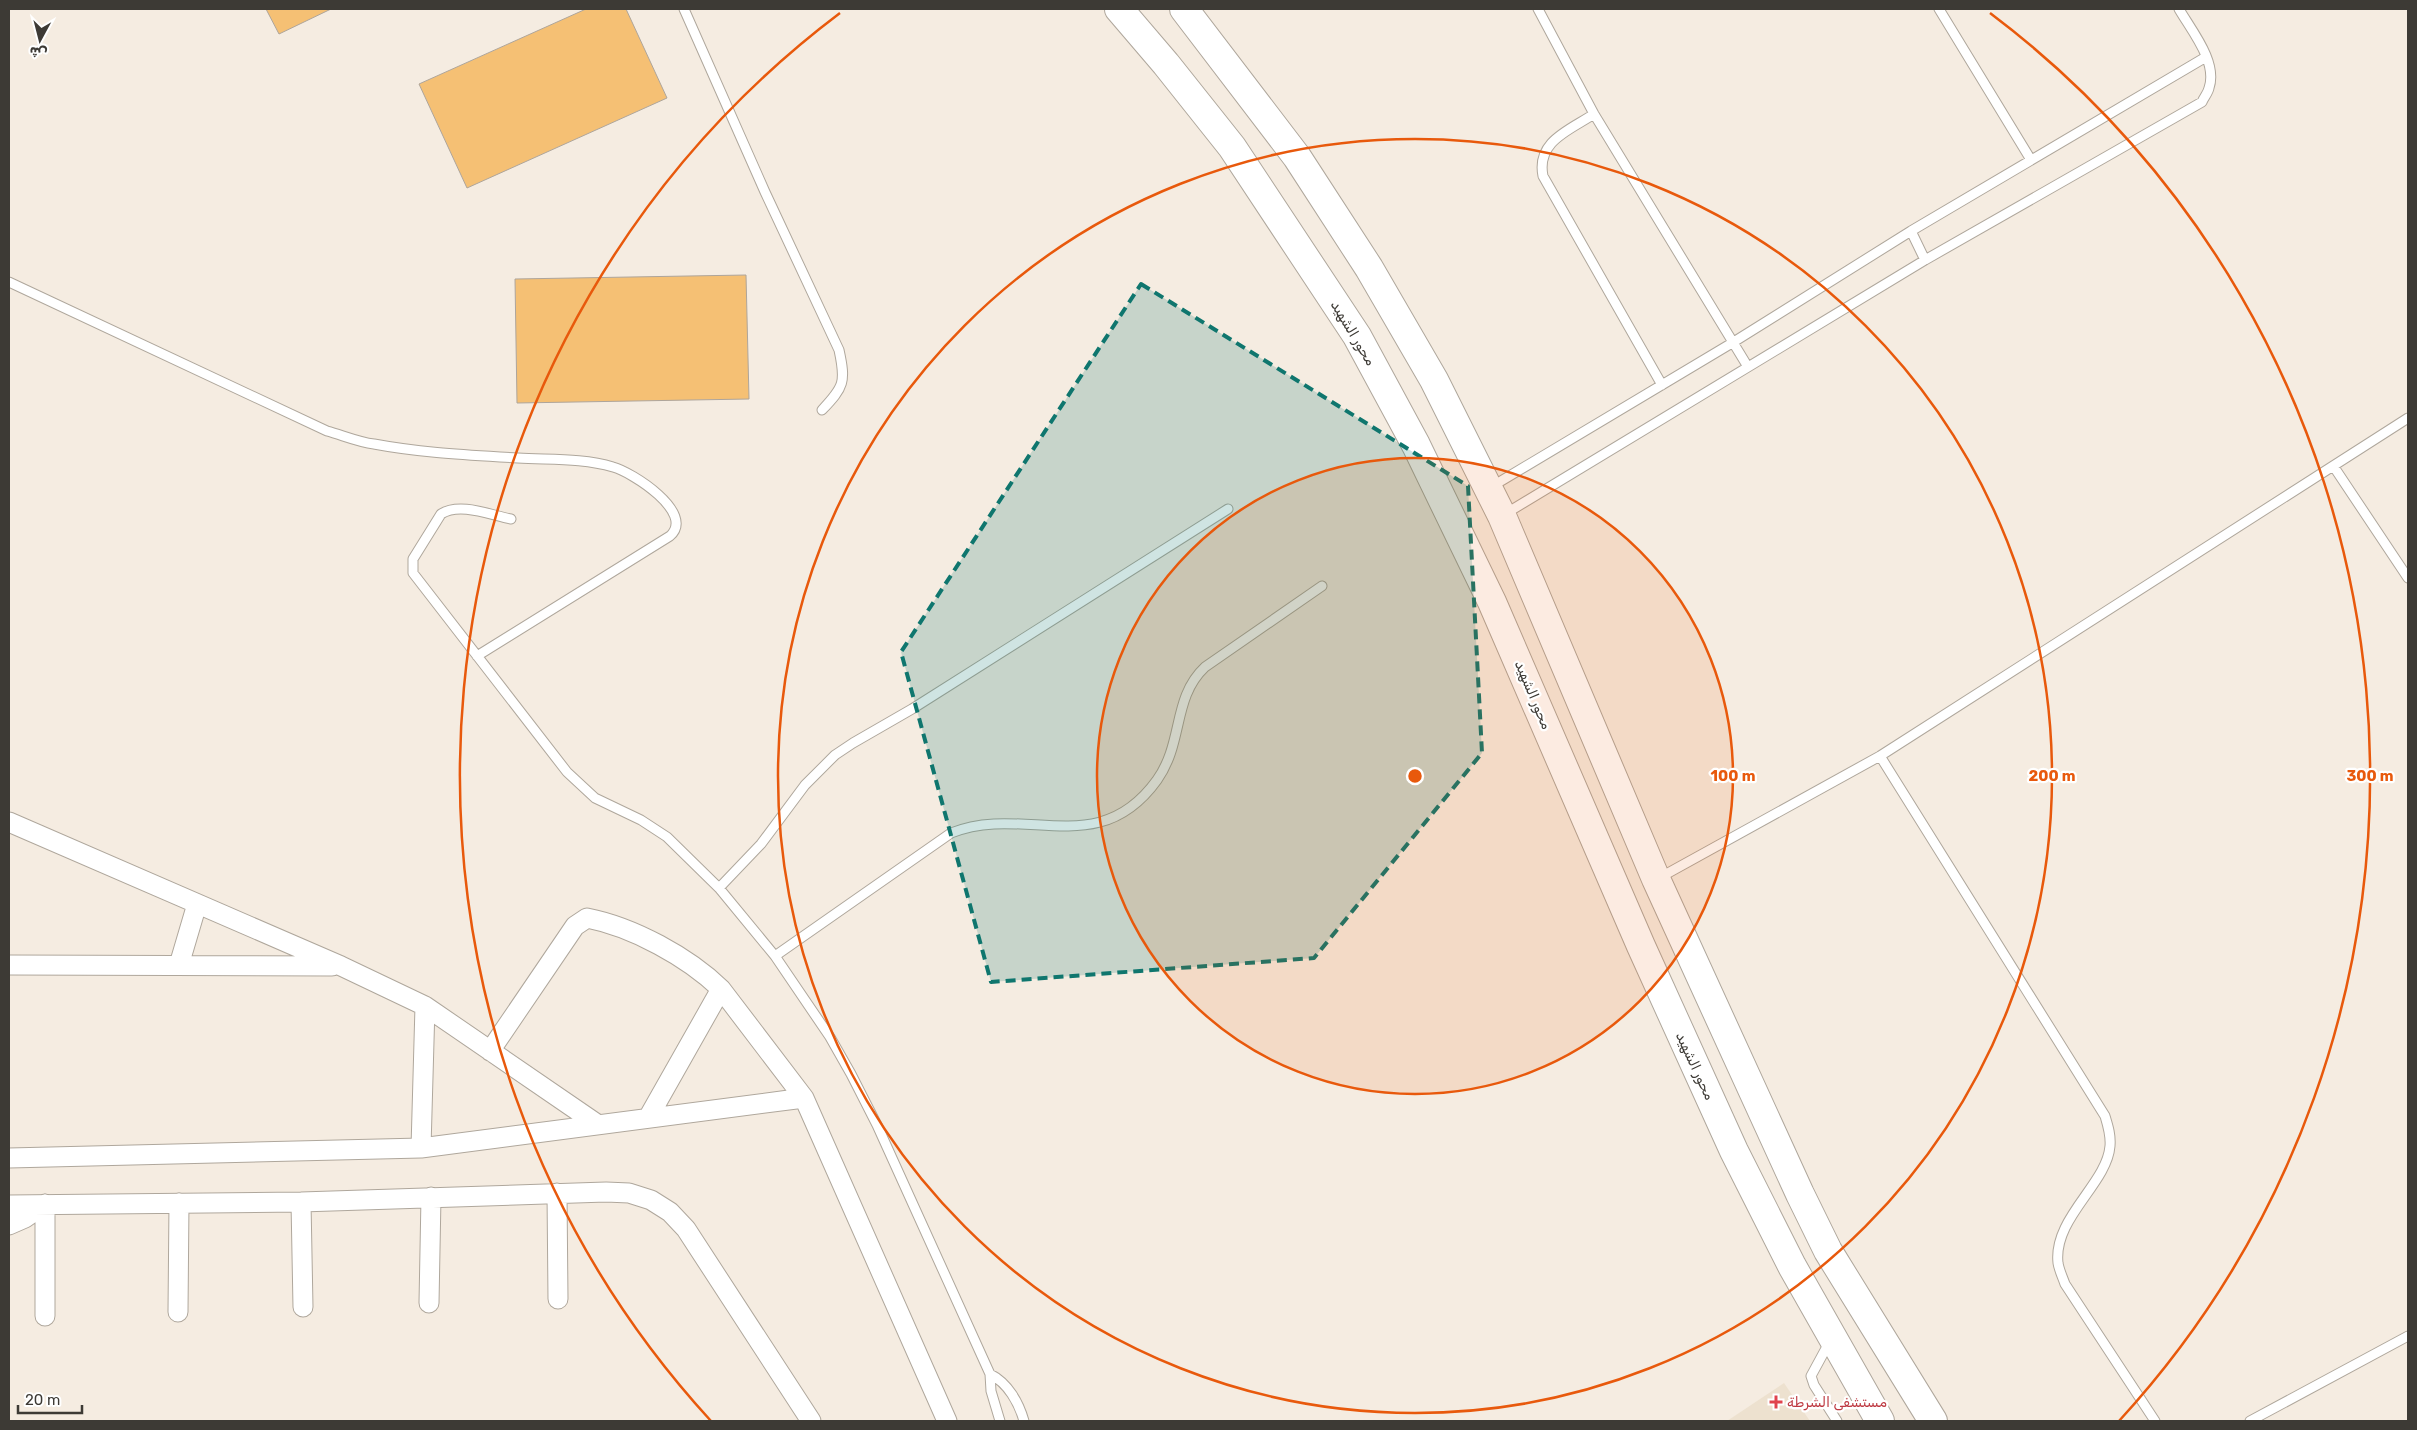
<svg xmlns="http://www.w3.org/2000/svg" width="2417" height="1430" viewBox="0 0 2417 1430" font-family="Rubik,Vazirmatn,sans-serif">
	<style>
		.built { fill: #ede1cf }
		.building { fill: #f5c074; stroke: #aea59b }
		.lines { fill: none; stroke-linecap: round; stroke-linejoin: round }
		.lane-casing { stroke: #afa79c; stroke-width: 11 }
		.street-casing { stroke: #afa79c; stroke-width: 21 }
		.primary-casing { stroke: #afa79c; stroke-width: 30 }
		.lane { stroke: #fff; stroke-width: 9 }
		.street { stroke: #fff; stroke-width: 19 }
		.primary { stroke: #fff; stroke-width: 28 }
		.marked { fill: #0f766e; fill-opacity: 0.2; stroke: #0f766e; stroke-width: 4; stroke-dasharray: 10 6; stroke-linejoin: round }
		.ring { fill: none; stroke: #e8590c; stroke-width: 2.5 }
		.health-dot { fill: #e0444e; stroke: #fff; stroke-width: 2 }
		.labels { text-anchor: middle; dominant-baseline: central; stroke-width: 4.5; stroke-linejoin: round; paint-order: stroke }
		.street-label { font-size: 14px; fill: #3d3a35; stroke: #fff }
		.health-label { font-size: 14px; fill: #be3a42; stroke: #fff; text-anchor: start }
		.centre { fill: #e8590c; stroke: #fff; stroke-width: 2.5 }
		.ring-label { font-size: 15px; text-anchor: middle; font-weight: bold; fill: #e8590c; stroke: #fff; stroke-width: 4.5; stroke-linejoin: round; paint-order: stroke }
	</style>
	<rect width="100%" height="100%" fill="#f5ece1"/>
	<!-- built -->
	<path class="built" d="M1784,1383L1810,1421H1727Z"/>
	<!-- building -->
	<path class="building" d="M266,9H331L279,34Z
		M586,9H626L667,98L467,188L419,84Z
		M746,275L749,399L517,403L515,279Z"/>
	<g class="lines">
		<defs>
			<path id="lane" d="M684,9L765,192L839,350C846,382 844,387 822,410
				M1538,9L1594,114L1748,367
				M1939,9L2031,160
				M1594,114C1570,130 1536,141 1543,176L1662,385
				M1911,231L1925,260
				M9,282L327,431C342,435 358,442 374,444C422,453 470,455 518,458C549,460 583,458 613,467C632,472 696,513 670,536L477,656
				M2334,467L2408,578
				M1491,487L1732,343L1911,231L2206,57
				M1505,514L1925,260L2202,102C2204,97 2208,93 2209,88C2218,62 2191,30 2179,9
				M511,519C490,515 460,502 441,514L413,559V573L567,772L595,798L641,820L667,837L719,888L775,956L830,1037L851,1074L877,1125L990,1374L991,1391L1000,1421
				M1880,756L2105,1116C2108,1126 2111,1135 2110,1146C2107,1184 2053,1218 2058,1263C2059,1270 2063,1278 2065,1284L2155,1421
				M1659,878L1880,756L2408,418
				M719,888L761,844L805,785L835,755L853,743L912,709L1228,509
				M775,956L951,833C1025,803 1098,862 1157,780C1184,742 1172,698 1205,667L1322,586
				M1830,1341L1811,1376L1814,1385L1837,1421
				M990,1374C1008,1383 1019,1403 1024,1421
				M2250,1421L2408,1336"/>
			<path id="street" d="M9,822L341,966L425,1006L597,1124
				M9,965L332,966
				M179,965L197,904
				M490,1051L575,926L587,918C633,927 688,957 721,989L804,1098L947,1421
				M648,1118L721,989
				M421,1148L425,1006
				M9,1158L421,1148L804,1098
				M557,1193L558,1299
				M301,1202L303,1307
				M45,1204V1316
				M9,1205L301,1202L606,1192L629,1193L651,1200L670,1212L686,1229L811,1421
				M9,1225L25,1218L45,1204
				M429,1303L431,1197
				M178,1312L179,1203"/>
			<path id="primary" d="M1119,9L1166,64L1232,147L1357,336L1416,445L1492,602L1641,946L1734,1151L1792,1266L1880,1421
				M1184,9L1297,157L1369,268L1434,380L1502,516L1656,879L1800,1194L1828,1251L1933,1421"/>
		</defs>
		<!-- lane casing -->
		<use href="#lane" class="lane-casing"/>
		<!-- street casing -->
		<use href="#street" class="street-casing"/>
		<!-- primary casing -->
		<use href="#primary" class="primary-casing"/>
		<!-- lane -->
		<use href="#lane" class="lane"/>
		<!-- street -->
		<use href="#street" class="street"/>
		<!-- primary -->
		<use href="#primary" class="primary"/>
	</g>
	<!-- marked area -->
	<path class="marked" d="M1141,284L1468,486L1482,753L1314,958L991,982L901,652Z"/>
	<!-- distance rings -->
	<circle cx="1415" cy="776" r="318" fill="#e8590c" fill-opacity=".12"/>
	<g class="ring">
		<circle cx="1415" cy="776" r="318"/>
		<circle cx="1415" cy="776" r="637"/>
		<path d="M711 1421A955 955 0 0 1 840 13M1990 13A955 955 0 0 1 2119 1421"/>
	</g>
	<!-- markers -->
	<path class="health-dot" d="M1773.5 1394.5h5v5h5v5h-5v5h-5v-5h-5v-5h5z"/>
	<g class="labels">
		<!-- street labels -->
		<g class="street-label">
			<text transform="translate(1353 333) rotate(59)">محور الشهيد</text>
			<text transform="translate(1533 695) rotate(67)">محور الشهيد</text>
			<text transform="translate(1695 1066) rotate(65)">محور الشهيد</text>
		</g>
		<!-- health labels -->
		<g class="health-label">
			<text x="1787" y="1402">مستشفى الشرطة</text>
		</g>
	</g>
	<circle cx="1415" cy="776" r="8" class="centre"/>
	<g class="ring-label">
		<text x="1733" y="781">100 m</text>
		<text x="2052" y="781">200 m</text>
		<text x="2370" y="781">300 m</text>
	</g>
	<!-- border -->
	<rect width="2417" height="1430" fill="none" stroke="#3d3a35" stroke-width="20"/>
	<!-- north arrow -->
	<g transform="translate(40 40) rotate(187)" stroke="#ffffff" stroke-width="4" paint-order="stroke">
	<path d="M0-4L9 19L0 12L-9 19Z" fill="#3d3a35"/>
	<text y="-8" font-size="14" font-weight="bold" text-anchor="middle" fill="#3d3a35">ش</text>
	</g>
	<!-- scale -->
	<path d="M18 1405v8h64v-8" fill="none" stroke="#3d3a35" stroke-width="2.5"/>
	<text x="25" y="1405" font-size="15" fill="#3d3a35" stroke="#ffffff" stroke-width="4" paint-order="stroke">20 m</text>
</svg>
